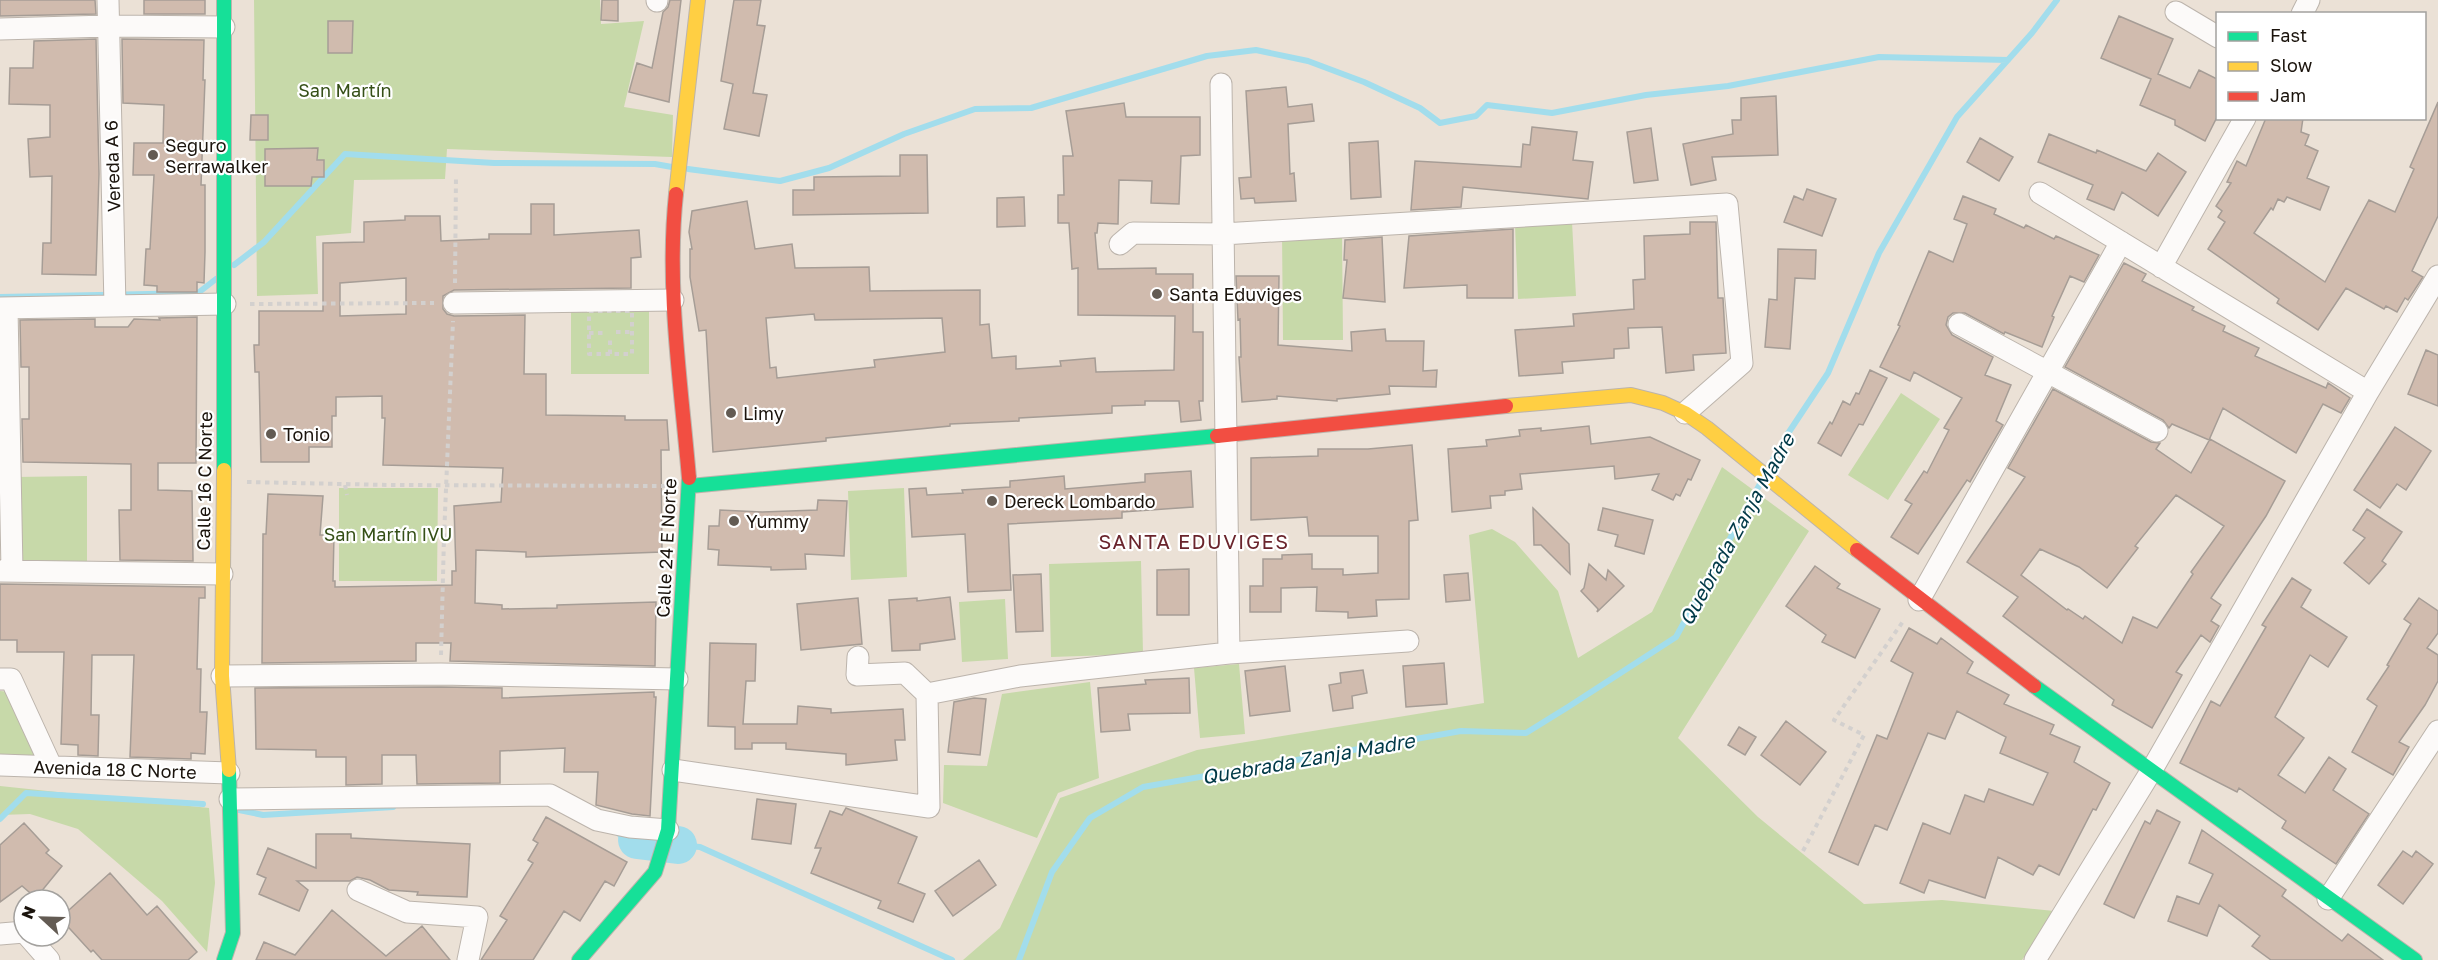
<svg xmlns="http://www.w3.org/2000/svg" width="2438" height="960" viewBox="0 0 2438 960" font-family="'Golos Text',sans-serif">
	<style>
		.green { fill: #c7d9a9 }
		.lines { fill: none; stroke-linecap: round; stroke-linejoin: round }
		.stream { stroke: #a2ddec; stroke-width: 6 }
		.river { stroke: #a2ddec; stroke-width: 38 }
		.building { fill: #d0bbae; stroke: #a69d96; stroke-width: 1.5; fill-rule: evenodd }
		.street-casing { stroke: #bcb4ac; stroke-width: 23 }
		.fast-casing { stroke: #bcb4ac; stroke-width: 16 }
		.slow-casing { stroke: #bcb4ac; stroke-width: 16 }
		.jam-casing { stroke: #bcb4ac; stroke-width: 16 }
		.path { stroke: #d3d0ce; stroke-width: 4; stroke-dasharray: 4.5 4.5; stroke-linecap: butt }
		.street { stroke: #fcfaf9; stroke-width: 21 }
		.fast { stroke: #16e098; stroke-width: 14 }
		.slow { stroke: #ffcf43; stroke-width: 14 }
		.jam { stroke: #f24e42; stroke-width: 14 }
		.poi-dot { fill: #635b53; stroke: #fff; stroke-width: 2 }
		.labels { text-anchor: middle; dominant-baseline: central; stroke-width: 4.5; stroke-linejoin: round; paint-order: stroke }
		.park-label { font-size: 18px; fill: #354f17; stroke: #fff }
		.poi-label { font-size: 18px; fill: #1a130c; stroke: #fff; text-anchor: start }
		.street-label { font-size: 18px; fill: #1a130c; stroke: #fff }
		.water-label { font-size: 20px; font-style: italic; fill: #003947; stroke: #fff }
		.neighbourhood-label { font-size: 20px; letter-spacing: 1.5px; fill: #6a242c; stroke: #fff }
	</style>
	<rect width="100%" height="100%" fill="#ebe1d6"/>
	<!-- green -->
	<path class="green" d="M254,0H600L601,24L644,21L624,107L673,115L672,157L447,149L445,179L354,180L351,233L316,236L318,294L257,296Z
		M1572,222L1576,296L1518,299L1515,225Z
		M1282,232H1342L1343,340H1283Z
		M571,308H649V374H571Z
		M1901,393L1940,419L1888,500L1848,475Z
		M1722,467L1809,531L1678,738L1758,817L1864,904L1942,900L2054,911L2022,960H963L1000,928L1060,798L1197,750L1484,703L1469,535L1492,529L1515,542L1558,591L1578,658L1652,612Z
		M87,476V565L16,566L15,477Z
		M339,488H438L437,581H339Z
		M904,488L907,577L851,580L848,491Z
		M1141,561L1143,654L1051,657L1049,564Z
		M1005,599L1008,659L962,662L959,602Z
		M1239,664L1245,734L1200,738L1194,668Z
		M1090,682L1099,778L1058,793L1037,838L943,803L944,765L987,766L1002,694Z
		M0,691L10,692L42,763L0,759Z
		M0,786L209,808L215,883L207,952L162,901L78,829L30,814L0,815Z"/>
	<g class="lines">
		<!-- stream -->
		<path class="stream" d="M688,169L780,181L829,168L904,134L975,109L1031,108L1207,56L1256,50L1308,61L1364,82L1420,108L1440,123L1476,116L1487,105L1552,113L1646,95L1728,86L1879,57L2008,60
			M234,265L264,242L345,154L494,163L655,164L672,167
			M0,297L198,293L216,279
			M1768,469L1785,438L1828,373L1879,253L1957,117L2032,33L2057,0
			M239,810L263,815L393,807
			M0,819L26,793L203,804
			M619,834L637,840
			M678,845L700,847L952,960
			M1019,960L1052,872L1090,818L1143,787L1461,731L1526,733L1568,707L1676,637L1760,484"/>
		<!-- river -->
		<path class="river" d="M637,840L678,845"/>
	</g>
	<!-- building -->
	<path class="building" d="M0,0H95L96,14L0,16Z
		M144,0H205V14H144Z
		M602,0H618V21L601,20Z
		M670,0H681L669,102L629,92L637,63L652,68L663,12L668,7Z
		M734,0H761L757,25L765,26L753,93L767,95L759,136L724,129L733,84L721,81Z
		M2119,16L2173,39L2158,74L2190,88L2199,70L2217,79V117L2205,141L2175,125V120L2140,105L2151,79L2101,58Z
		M328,21H353L352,53H328Z
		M96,39L99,174L96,275L42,274L43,243H51L52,176L30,177L28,139L50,137V105L9,104L10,68H33L34,41Z
		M122,39L204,40L203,80H205L201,185H205V252L204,283L197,282V292H157V286L144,285L146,249H150L154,175H133L134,143H163L164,105L123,103Z
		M1286,87L1288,107L1312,104L1314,121L1288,124L1290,174L1294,173L1296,201L1255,203L1254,198L1241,199L1239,178L1251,177L1246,91Z
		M1776,96L1778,155L1712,157L1716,180L1691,185L1683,144L1733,134L1732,120H1741V98Z
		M2438,102V216L2412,271L2423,277L2408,300L2405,298L2397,312L2386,306L2384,309L2346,288L2318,330L2277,303L2279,299L2208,249L2225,222L2218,217L2222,211L2216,206L2231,183L2227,182L2237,161L2246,166L2266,118H2303L2301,132L2309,135L2305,145L2318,151L2307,178L2329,187L2320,210L2287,197L2284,202L2278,199L2273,210L2271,208L2254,233L2325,282L2369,200L2395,212L2414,169L2410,167Z
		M1124,103L1126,117H1200V155L1181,156L1179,204L1151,203L1152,181L1119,180L1118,224L1098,223L1097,233H1095L1098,269L1156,268V274H1193V332H1203V401H1199L1201,420L1181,422L1179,401H1145V405L1112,406V413L1019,418V421L950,424V426L826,438V441L713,452L706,330L699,331L690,277V249H692L689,232L692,211L747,201L755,249L792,244L795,268L869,267L870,291L980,290V325L989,324L992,358L1016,356V369L1061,366L1060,361L1095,358L1096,372L1174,370L1175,316L1078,315V268L1072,269L1069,223H1058V195H1064L1063,156H1073L1066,111ZM814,314L815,320L942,318L945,352L874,360L875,367L777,378L776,367L770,368L766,318Z
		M251,115H268V140H250Z
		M1532,127L1577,132L1573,160L1593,162L1588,199L1463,187L1461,207L1411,210L1415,161L1521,167L1523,144L1530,145Z
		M1651,128L1658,180L1634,183L1627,132Z
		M2049,134L2096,153L2097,150L2146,171L2158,153L2186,172L2158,216L2122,192L2114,210L2087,199L2093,185L2038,162Z
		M1980,138L2013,157L1999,181L1967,162Z
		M1378,141L1381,197L1351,199L1349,143Z
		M318,148L317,160H324V177H312L311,186H265V149Z
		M900,155H927L928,213L793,215V190H814V177L900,176Z
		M1807,189L1836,199L1822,236L1784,222L1794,196L1803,200Z
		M1963,196L1996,209L1994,214L2024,228L2026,225L2054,239L2056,236L2099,255L2084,282L2070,276L2052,316L2054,317L2042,347L2005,332L2004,334L1965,313H1953L1948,317L1946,325L1952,335L1993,357L1985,375L2011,385L1996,421L2003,425L1970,482L1967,480L1918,554L1891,537L1912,504L1905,500L1924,471L1927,473L1949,430L1944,428L1962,398L1914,372L1910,381L1880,367L1900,326L1898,325L1929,251L1953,262L1967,224L1954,219Z
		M1024,197L1025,226L997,227V198Z
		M531,204H554V235L639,230L641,257L631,258V288L454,290L443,296V309L447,314L454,316L525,315L524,374H546V415L625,416V420H667L669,450H661L662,552L526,557V552L476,550L475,603L502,605V609L557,608V605L656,602L655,666L450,661L451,643H416V661L262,663L263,534H266L268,494L323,496L320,535H334L333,581H335V587L452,585V571H456L454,506L501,502L503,468L383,465L385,418H382V396L336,397V416H332V447H309V462H261L259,372H255L254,345H259V311H323V243L364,242V222L405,220V216H440L441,241L489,239V234H531ZM406,278V314L340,316V283Z
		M1690,222H1716L1718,298H1723L1726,353L1693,355L1694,370L1666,373L1662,327L1628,328L1629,348L1614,349V358L1562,362L1563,373L1519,376L1515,330L1574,326L1573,314L1634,309L1633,280L1645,279L1644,236L1690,234Z
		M1513,229V298H1467V285L1404,288L1409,236Z
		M1382,237L1385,302L1343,298L1347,260H1344L1345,240Z
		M1778,249L1816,250L1815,279L1795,278L1790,349L1765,347L1769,299L1777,300Z
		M2124,263L2146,274L2142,281L2194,307L2192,310L2225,326L2223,331L2259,348L2255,356L2326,388L2328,383L2350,398L2341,413L2323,404L2296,453L2223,408L2209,440L2172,424L2169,428L2163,420L2065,367Z
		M1236,276H1279L1278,345L1352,351L1351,332L1385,329L1386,341H1424L1423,371L1437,370L1436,387L1389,386L1390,394L1337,399V401L1277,396V399L1242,402L1239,357H1241L1240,319L1238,320Z
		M197,317L196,463H158V490L192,491L193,561L120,560L119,510H131V464L23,462L22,419H29V367H21L20,320L95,319V327H128L134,319L160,320L159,318Z
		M2426,350L2438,355V406L2408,394Z
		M1870,370L1887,378L1863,425L1859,424L1841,456L1818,443L1830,422L1832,424L1843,401L1850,405L1856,393L1859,394Z
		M2053,389L2151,442L2160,443L2156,449L2191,473L2210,439L2285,481L2266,516L2211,598L2221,605L2211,621L2219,626L2210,642L2201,635L2176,672L2182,675L2152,728L2112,705L2114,700L2003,616L2018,597L1967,562L2025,477L2008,468ZM2176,495L2224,526L2191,572L2193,574L2157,628L2133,617L2122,643L2085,616L2083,619L2068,609L2067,610L2021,575L2040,549L2079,567L2107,588L2138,548L2135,546Z
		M1589,426L1591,444L1650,437L1700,460L1691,480L1688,479L1680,496L1676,494L1673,500L1652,490L1659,474L1615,479L1614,466L1520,474L1522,489L1505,491V495L1490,496L1491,508L1452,512L1448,449L1487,446L1486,440L1520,436L1519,430L1541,428V431Z
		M2395,427L2431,451L2406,490L2397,484L2380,508L2354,490Z
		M1412,445L1418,520L1409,521V599L1376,600L1377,616L1348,618V612L1316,611L1317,587L1281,588V612H1250V586H1263V559H1282V555L1312,554V569H1343V575L1378,573V536H1309L1307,517L1251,520V458L1318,456V449H1368Z
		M1191,471L1193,507L1122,512V518L1008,524L1011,590L968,592L965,534L912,537L909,489L926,488L927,495L963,493L962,490L1010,487V481L1064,476L1065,489L1145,482V474Z
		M818,500L847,501L844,556L805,554L806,569L771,570V567L718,565L719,550L708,549L709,526H719L720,510L762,512L817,510Z
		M1533,508L1569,544L1570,574L1541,545H1534Z
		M1603,508L1653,520L1644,554L1615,546L1618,535L1598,530Z
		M2367,509L2402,532L2382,561L2386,564L2369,584L2344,563L2365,538L2353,530Z
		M1589,564L1606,580L1608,570L1624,586L1597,612L1598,609L1581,591L1584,588Z
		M1815,566L1840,584L1837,588L1880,609L1855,658L1822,642L1826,635L1786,606Z
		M1189,569V615H1157V570Z
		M1468,573L1470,600L1446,602L1444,575Z
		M1041,574L1043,631L1016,632L1013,575Z
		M2292,578L2311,590L2301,607L2347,637L2328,667L2310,655L2275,717L2304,738L2278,775L2305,793L2329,757L2346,769L2333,790L2369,814L2336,864L2282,828L2286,821L2239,788L2237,792L2180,763L2211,701L2220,706L2266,627L2262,625Z
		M0,584L205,587V598H199L197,669H201L200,712H207L205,754L191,753V759L130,757L134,655H92L91,715H99L98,756L78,755V745L61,744L64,652H17V640H0Z
		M950,597L955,639L920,644V650L892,651L889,600L917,598V601Z
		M858,598L862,644L801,650L797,604Z
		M2419,598L2438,611V633L2427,648L2438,655V681L2425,705L2399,742L2409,747L2393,775L2352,752L2377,706L2367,699L2389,666L2387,665L2411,624L2404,619Z
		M1909,628L1937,644L1941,638L1973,662L1967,673L2009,695L2004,704L2054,725L2050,734L2080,747L2074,762L2110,783L2096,810L2093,809L2059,875L2039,865L2033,875L1998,857L1985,898L1929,880L1924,893L1900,883L1923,823L1950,834L1965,795L1984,802L1989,789L2033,805L2048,773L2000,753L2006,737L1957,711L1945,739L1928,733L1887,830L1875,825L1858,865L1829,852L1877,735L1887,739L1913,673L1891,661Z
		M710,643L756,644L755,681H746L743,724H797L798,706L831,709V713L903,709L905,740H895L897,760L846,765V754L786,749V743H752V749H735V727L708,726Z
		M1444,663L1447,704L1406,707L1403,666Z
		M1285,666L1290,711L1250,716L1245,671Z
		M1363,670L1367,693L1352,696L1353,708L1333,711L1329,685L1341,683L1340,673Z
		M1189,678L1190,713L1128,714L1130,730L1101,732L1098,688L1146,684L1145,680Z
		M441,687L502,688V698L654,692V697H656L650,816L632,814L596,805L598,772H564L565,748L500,751V783L417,784L416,755H382V784L346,785V757H316V750L256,749L255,688Z
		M974,698L986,699L980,755L948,752L954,702Z
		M1786,721L1826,752L1800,785L1761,755Z
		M1739,727L1756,737L1745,755L1728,745Z
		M757,799L796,804L791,844L752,839Z
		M846,808L917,837L898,883L925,894L913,922L878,908L881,901L811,873L821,848H815L830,811L842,815Z
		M2157,810L2180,822L2134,918L2104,904L2145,821L2150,824Z
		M546,817L627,862L614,886L605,881L580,921L564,911L533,960H481L507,920L500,916L533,863L528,860L538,843L533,840Z
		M24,823L49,850L46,853L62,866L36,898L22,886L0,902V845Z
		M2202,830L2286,890L2282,896L2342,941L2348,934L2383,960H2271L2252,946L2260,936L2219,905L2207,936L2168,921L2177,896L2199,904L2213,874L2189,863Z
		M316,834H351V838L470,844L467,897L417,895L418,892L389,890L370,880L357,877L350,881H297L308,890L299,911L259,894L266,878L257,874L268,848L316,868Z
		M2403,851L2412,857L2416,851L2433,864L2403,904L2378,885Z
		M979,860L996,885L953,916L935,891Z
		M110,873L147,915L157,906L197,952L188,960H102L93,950L91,952L60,918Z
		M332,910L386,956L422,926L450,960H256L264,942L295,955Z"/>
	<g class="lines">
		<defs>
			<path id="street" d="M108,0L115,306
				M657,0V1
				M2176,12L2218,37
				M2302,14L2309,0
				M0,29L108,26L224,27
				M1221,84L1229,653
				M2040,193L2368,392
				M1120,244L1133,233L1223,234L1727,204L1742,363L1685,413
				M2161,267L2245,118
				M454,303L673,300
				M0,308L225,304
				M7,308L12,571
				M1959,324L2157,431
				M0,571L222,574
				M1919,600L2121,242
				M858,657L857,675L905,673L927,694
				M222,676L441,674L677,679
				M0,679H11L51,766
				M0,765L229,773
				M673,770L929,807L927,694L1020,676L1229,653L1408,641
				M230,799L550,795L597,820L630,827L668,830
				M358,890L407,912L477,917L468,960
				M2328,899L2438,731
				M0,934L24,932
				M28,936L49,960
				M2035,960L2150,773L2368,392L2438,276"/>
			<path id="fast" d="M224,470V0
				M690,486L1217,436
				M2034,686L2415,960
				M224,960L233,933L229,770
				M579,960L655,872L668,830L689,478"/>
			<path id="slow" d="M676,194L698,0
				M1506,406L1631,395L1663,403L1685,413L1707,428L1857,550
				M224,470L222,676L229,770"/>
			<path id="jam" d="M676,194C666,288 681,384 689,478
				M1217,436L1506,406
				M1857,550L2034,686"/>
		</defs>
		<!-- street casing -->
		<use href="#street" class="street-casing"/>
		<!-- fast casing -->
		<use href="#fast" class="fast-casing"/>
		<!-- slow casing -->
		<use href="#slow" class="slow-casing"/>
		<!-- jam casing -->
		<use href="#jam" class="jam-casing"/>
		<!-- path -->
		<path class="path" d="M455,283L456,176
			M250,304L434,303
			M589,311H632V354H589Z
			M616,332H632
			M589,333H603
			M610,354V339
			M247,482L390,485L665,486
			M345,485L347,495
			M441,655L444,537L453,321
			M1803,851L1864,735L1834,720L1904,620"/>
		<!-- street -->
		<use href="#street" class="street"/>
		<!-- fast -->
		<use href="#fast" class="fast"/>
		<!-- slow -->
		<use href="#slow" class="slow"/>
		<!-- jam -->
		<use href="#jam" class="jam"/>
	</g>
	<!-- markers -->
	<g class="poi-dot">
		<circle cx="153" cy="155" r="6"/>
		<circle cx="1157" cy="294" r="6"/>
		<circle cx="731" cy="413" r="6"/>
		<circle cx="271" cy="434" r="6"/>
		<circle cx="992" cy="501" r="6"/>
		<circle cx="734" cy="521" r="6"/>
	</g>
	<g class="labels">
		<!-- park labels -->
		<g class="park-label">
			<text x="345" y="90">San Martín</text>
			<text x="388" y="534">San Martín IVU</text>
		</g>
		<!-- poi labels -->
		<g class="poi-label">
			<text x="165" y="145">Seguro<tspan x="165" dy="21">Serrawalker</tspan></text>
			<text x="1169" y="294">Santa Eduviges</text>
			<text x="743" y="413">Limy</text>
			<text x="283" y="434">Tonio</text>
			<text x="1004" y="501">Dereck Lombardo</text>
			<text x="746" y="521">Yummy</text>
		</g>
		<!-- street labels -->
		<g class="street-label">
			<text transform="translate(112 166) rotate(-92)">Vereda A 6</text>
			<text transform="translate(204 481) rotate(-89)">Calle 16 C Norte</text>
			<text transform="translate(666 548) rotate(-87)">Calle 24 E Norte</text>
			<text transform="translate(115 769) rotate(2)">Avenida 18 C Norte</text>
		</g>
		<!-- water labels -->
		<g class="water-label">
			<text transform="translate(1736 529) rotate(-61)">Quebrada Zanja Madre</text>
			<text transform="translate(1308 758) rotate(-10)">Quebrada Zanja Madre</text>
		</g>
		<!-- neighbourhood labels -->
		<g class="neighbourhood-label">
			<text x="1194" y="541">SANTA EDUVIGES</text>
		</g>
	</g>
	<!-- legend -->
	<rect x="2216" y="12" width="210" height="108" fill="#ffffff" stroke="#a3a19e" stroke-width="1.5"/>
	<rect x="2228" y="32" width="30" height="9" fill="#16e098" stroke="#a3a19e" stroke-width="1.5"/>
	<text x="2270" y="42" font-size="18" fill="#1a130c">Fast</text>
	<rect x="2228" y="62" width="30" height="9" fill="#ffcf43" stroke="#a3a19e" stroke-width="1.5"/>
	<text x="2270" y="72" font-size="18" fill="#1a130c">Slow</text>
	<rect x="2228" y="92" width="30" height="9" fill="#f24e42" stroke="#a3a19e" stroke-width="1.5"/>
	<text x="2270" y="102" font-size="18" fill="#1a130c">Jam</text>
	<!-- north arrow -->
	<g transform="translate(42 918) rotate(292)"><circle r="28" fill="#ffffff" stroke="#a3a19e" stroke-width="1.5"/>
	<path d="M0-4.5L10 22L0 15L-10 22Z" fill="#635b53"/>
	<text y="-9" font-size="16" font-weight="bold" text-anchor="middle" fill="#1a130c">N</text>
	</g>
</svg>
